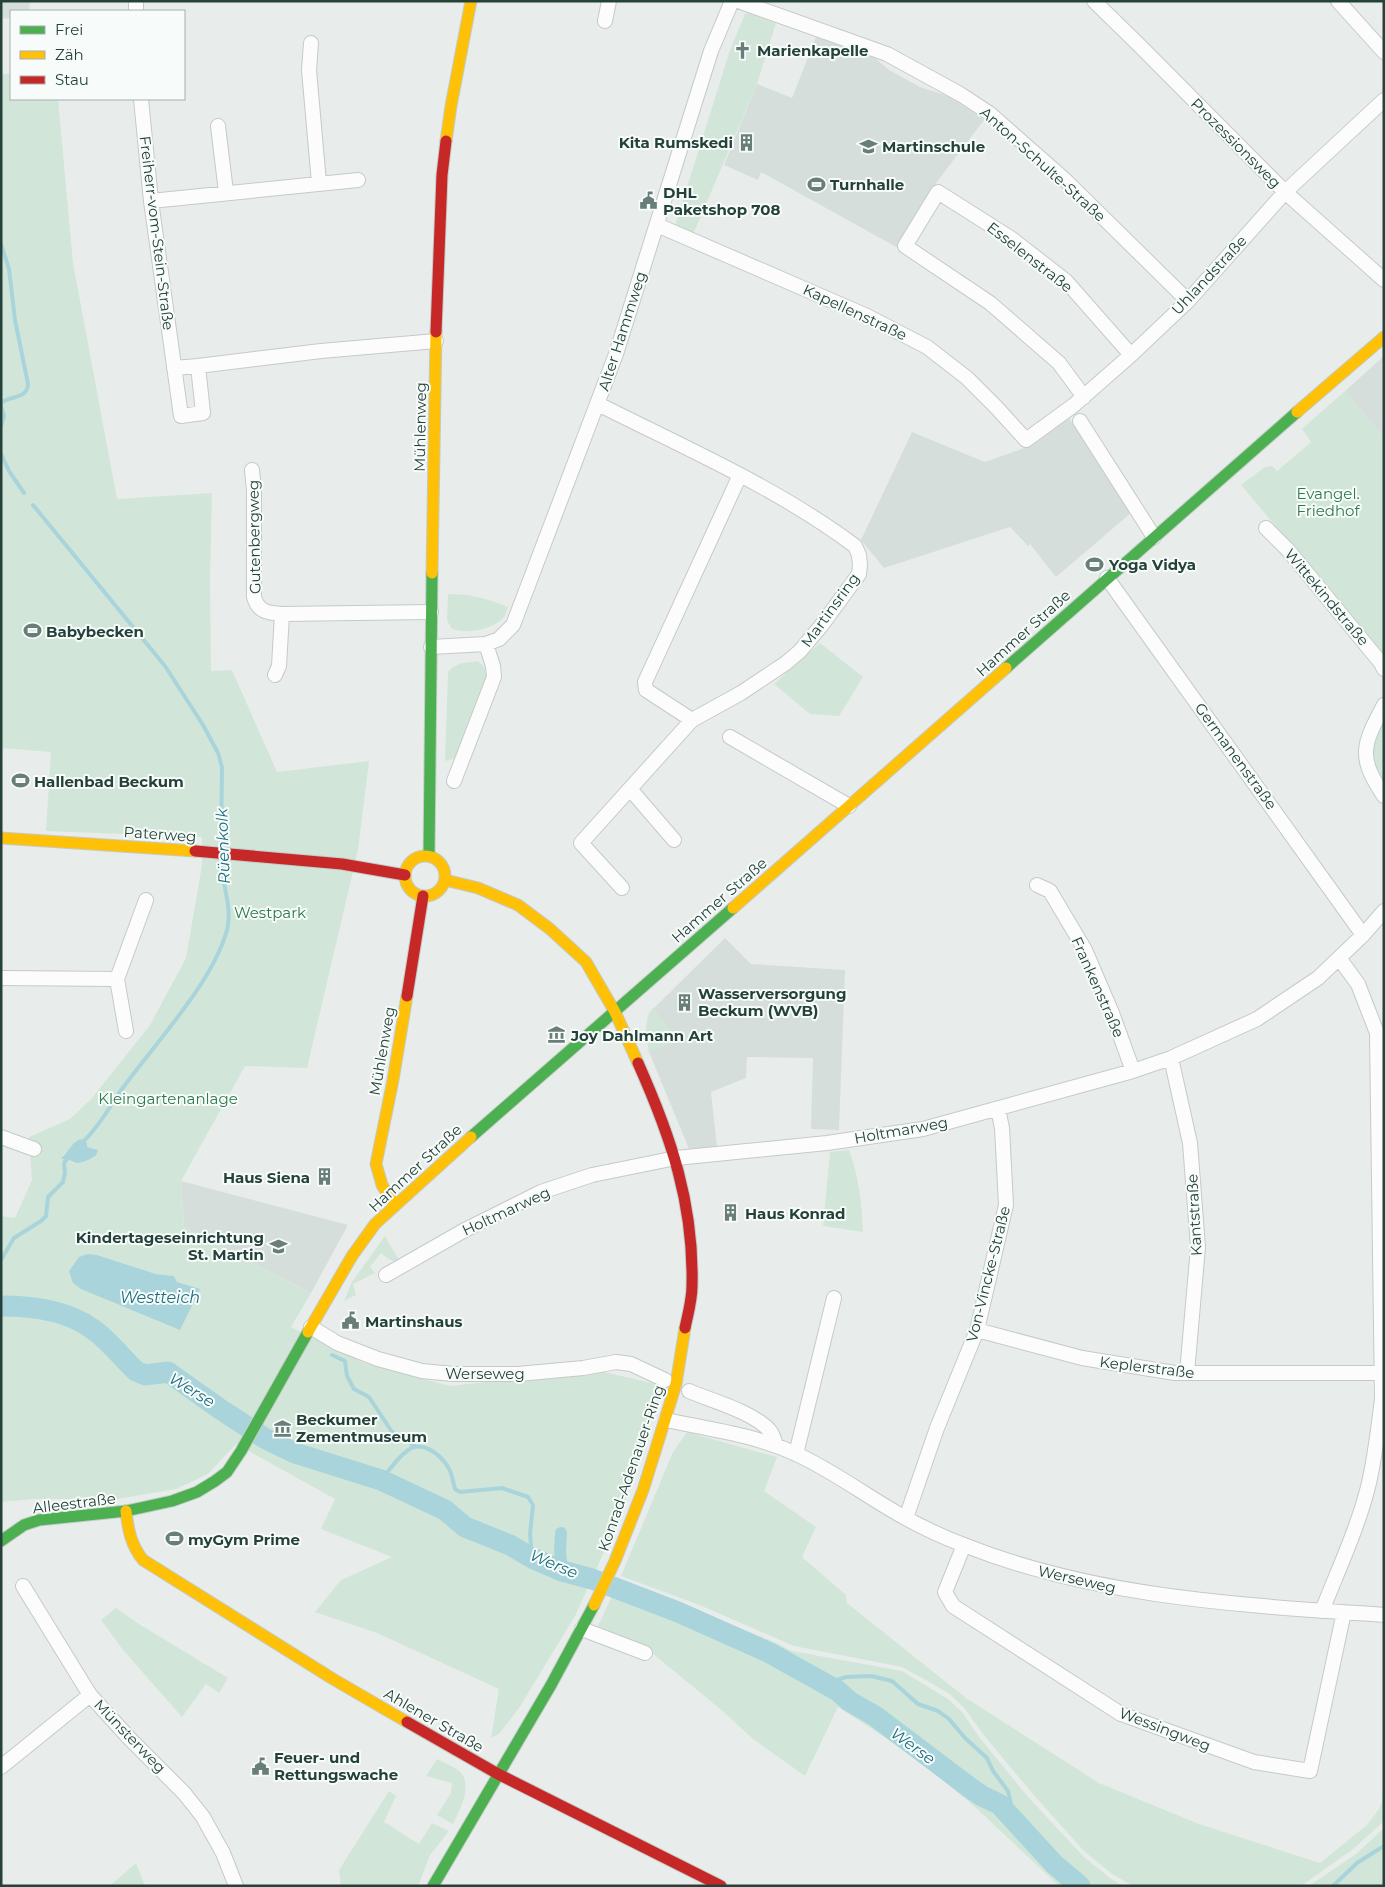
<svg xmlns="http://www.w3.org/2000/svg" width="1385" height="1887" viewBox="0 0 1385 1887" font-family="Montserrat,sans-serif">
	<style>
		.built { fill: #d6dedb }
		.green { fill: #d1e6d8; fill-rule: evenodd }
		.water { fill: #a9d4db }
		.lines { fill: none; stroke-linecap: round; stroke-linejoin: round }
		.stream { stroke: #a9d4db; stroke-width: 4 }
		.canal { stroke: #a9d4db; stroke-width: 12 }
		.river { stroke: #a9d4db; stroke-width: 21 }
		.street-casing { stroke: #c5cac8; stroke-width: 16 }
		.fast-casing { stroke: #c3cbc8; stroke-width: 13 }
		.slow-casing { stroke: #c3cbc8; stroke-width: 13 }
		.jam-casing { stroke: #c3cbc8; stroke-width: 13 }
		.street { stroke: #fcfcfc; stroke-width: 14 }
		.fast { stroke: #4caf50; stroke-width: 11 }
		.slow { stroke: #ffc107; stroke-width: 11 }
		.jam { stroke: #c62828; stroke-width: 11 }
		.labels { text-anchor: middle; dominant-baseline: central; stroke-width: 4; stroke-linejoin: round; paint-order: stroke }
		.poi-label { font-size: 15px; font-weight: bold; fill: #24423a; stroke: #f7fbf9; text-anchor: start }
		.street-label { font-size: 15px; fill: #24423a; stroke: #f7fbf9 }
		.park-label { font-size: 15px; fill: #2d7a4b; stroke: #f7fbf9 }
		.water-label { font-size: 16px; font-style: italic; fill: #1c6f80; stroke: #f7fbf9 }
	</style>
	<rect width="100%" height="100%" fill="#e8edeb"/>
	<!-- built -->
	<path class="built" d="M1,1H30L29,11H11V18L1,19Z
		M816,37L875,58L889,70L920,87L948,96L984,120L936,183L898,248L761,172L758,180L724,165L757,84L792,98Z
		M1384,356V437L1345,391Z
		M1069,418L1131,513L1056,577L1030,544L1028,546L1010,527L884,568L861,540L912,432L985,462L1033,445Z
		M725,938L751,964L845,970L839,1130L811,1129L813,1058L747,1057L746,1078L711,1092L717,1147L689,1149L649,1052L646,1029L649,1013Z
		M181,1181L348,1225L311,1293L184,1227Z"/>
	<!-- green -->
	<path class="green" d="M749,13L776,23L757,84L692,237L674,229L730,50L745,14Z
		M1,74H11V99H58L73,263L117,499L212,493L210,580L211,671L232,670L277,772L369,761L358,850L307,1068L245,1066L181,1181L184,1227L311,1293L291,1327L364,1363L450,1386L595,1370L656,1384L651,1422L619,1519L575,1616L519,1708L500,1733L491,1738L499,1689L377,1633L315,1612L341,1580L392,1557L321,1529L335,1499L236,1444L208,1474L176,1489L117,1499H35L1,1502V1216L15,1218L32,1180L29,1137L70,1119L92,1098L150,1025L186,958L202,865V837L46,831L51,752L1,748ZM87,1147L94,1149V1158L73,1163L63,1155L67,1151ZM97,1255L156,1274L174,1276L177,1282L136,1311L112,1302Z
		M1345,391L1384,437V654L1241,485L1265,467L1272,466L1277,471L1311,442L1302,429Z
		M448,594C471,594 486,598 508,607C506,612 505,617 501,620C490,630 463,635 451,628L447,620Z
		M820,643L863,677L839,716L810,714L774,684Z
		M477,661C483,664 486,667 485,673L489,674L456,758L445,761L448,672C455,662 466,663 477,661Z
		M1384,720V784L1370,763V750Z
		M653,1008L679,1041L649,1052C647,1037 642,1021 653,1008Z
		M849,1150C859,1177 862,1203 863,1232L823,1226L830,1152Z
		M385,1236L400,1262C391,1261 387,1259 381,1253L370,1267L375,1273L353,1284L356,1295L344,1301L352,1282Z
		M687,1432L777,1457L764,1491L816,1527L802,1557L846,1595L847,1603L966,1698L1099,1783L1199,1824L1320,1863L1367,1825L1379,1809L1384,1795V1821L1352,1850L1301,1886H1133L1112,1874L1084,1851L1032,1793L983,1734L965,1709L951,1695L931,1683L902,1667L794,1646L702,1606L621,1576L673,1452Z
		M619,1581L772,1641L792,1651L902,1671L948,1699L962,1712L979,1737L1029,1798L1084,1857L1110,1878L1123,1886H1059L974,1806L912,1755L838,1707L805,1776L753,1739L726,1714L646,1648L598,1626Z
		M116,1608L139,1624L228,1678L219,1693L206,1684L182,1717L123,1650L101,1620Z
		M437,1759C444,1763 456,1767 461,1773C473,1787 459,1810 453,1824L437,1815L451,1793L452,1783L426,1776Z
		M389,1791L396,1796L384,1822L419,1844L432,1823L449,1831L430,1855L418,1886H341L339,1870Z
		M1384,1828V1886H1309L1356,1854Z
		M136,1863L145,1886H110Z"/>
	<!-- water -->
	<path class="water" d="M80,1139L87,1143V1147L98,1150C96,1156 95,1157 90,1159C70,1168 76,1158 61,1159L74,1143Z
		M88,1254L97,1255L156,1274L174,1276L177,1282L200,1289L180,1330L81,1289L73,1283L69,1271L79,1257Z"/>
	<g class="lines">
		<!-- stream -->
		<path class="stream" d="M1,244L9,269L15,320L28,384C27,400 10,395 1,403
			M1,406L4,416L1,426
			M1,454L9,471L24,493
			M33,505L165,666L203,725L218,753L222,767L221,849
			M81,1144C98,1128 109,1108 122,1089C155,1043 212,984 227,930C233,906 221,883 221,858
			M1,1260L14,1238L41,1221L46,1216L48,1197L63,1182L65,1173L64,1163L69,1156
			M332,1355L345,1361L347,1376L354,1389L369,1397L392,1432L415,1446
			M381,1480C389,1471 397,1458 407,1451C421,1439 440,1454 448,1467C452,1473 453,1482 455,1489L460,1492L502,1488L528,1497L533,1505L530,1534L532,1558
			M826,1684L846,1677L871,1676L892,1681L918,1704L938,1711L949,1719L965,1738L987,1758L993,1771L1008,1791L1014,1819
			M1333,1886L1357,1863L1384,1846"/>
		<!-- canal -->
		<path class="canal" d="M561,1533L560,1551L562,1571"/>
		<!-- river -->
		<path class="river" d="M1,1306C31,1306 66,1310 91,1328C107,1338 122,1358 136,1371L145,1375L168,1372L220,1409L266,1439L295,1453L381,1480L445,1510L465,1527L510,1545L532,1558L562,1571L592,1579L678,1612L770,1653L838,1691L849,1701L875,1716L969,1787L982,1796L999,1804L1054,1864L1080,1886"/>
		<defs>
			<path id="street" d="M136,1V11
				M738,1L887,54L960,94L989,113L1064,179L1188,301
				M1094,1L1139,45L1285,192L1384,280
				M1338,1L1384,52
				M605,21L609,1
				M311,43L309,70L319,183
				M141,99L151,201L181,416L203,413L198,366L174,368
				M218,126L226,192
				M151,201L358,180
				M657,225L867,316L927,347L967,378L996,407L1026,440L1074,405L1131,355L1188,301L1285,192L1384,100
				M198,366L321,351L436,341
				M1084,397L1059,363L990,303L905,246L938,192L1012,239L1066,281L1131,355
				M598,404C685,448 776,487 855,546L859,555L860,565L859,574L821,626L800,651L786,663L741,693L692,720L581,843L622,888
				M1080,421L1154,537
				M252,470L254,490V597C258,612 268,613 282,614L431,612
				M1266,528L1288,550L1381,663L1384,669
				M1107,578L1363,935
				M431,647L486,644L499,639L513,625L616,354L711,51L732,1
				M275,675L279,666L282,614
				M1384,705C1363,745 1357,756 1384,796
				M692,720L646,690L645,682L740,475
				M730,737L849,806
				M454,781L494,677L493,666L486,644
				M630,789L674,840
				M1037,885L1050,891L1085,950L1112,1013L1133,1071
				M1,978L117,979L146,900
				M117,979L126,1031
				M1171,1058L1190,1143L1198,1247L1187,1373
				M1,1137L34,1149
				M386,1275L463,1231L541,1192L592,1175L676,1158L827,1143L923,1129L1133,1071L1171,1058L1257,1019L1318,978L1363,935L1384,911
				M311,1327L337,1343L378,1359L422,1371L453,1374H518L583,1368L616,1362L631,1364L665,1380
				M977,1330L1082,1358L1175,1373H1380
				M689,1391C712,1401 754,1412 770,1431C773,1435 774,1440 776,1445
				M666,1420C709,1429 754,1435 794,1453C830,1469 862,1493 895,1512C917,1525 940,1536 964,1545C1097,1598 1242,1605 1384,1615
				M796,1454L834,1298
				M906,1518L937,1428L977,1330L1006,1205L1002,1128L998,1109
				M964,1545L945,1592L953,1606L1121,1714L1254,1762L1310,1771L1344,1612
				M23,1586L90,1695L130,1739L184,1793L203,1817L223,1853L236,1886
				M1322,1611C1338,1570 1357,1530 1368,1487C1375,1459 1378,1429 1382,1399L1377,1033L1358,984L1339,958
				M582,1629L645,1653
				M1,1767L90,1695"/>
			<path id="fast" d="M1006,668L1297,412
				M429,856L432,573
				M471,1137L733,908
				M1,1541L24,1525L39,1520L126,1511L172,1501L197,1492L215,1481L227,1472L241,1451L308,1332
				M433,1886L551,1685L594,1605"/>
			<path id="slow" d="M446,141L451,106L471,1
				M1297,412L1384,337
				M432,573L436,332
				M1,838L195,851
				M405 876a20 20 0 1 1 40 0a20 20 0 1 1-40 0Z
				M445,880L478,888L518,905L550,929L586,962L615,1012L638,1063
				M733,908L1006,668
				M395,1206L382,1185L376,1164L393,1080L407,996
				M308,1332L352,1256L375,1224L471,1137
				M126,1511C128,1530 131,1545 143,1560L333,1679L407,1722
				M594,1605L615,1561L643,1490L676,1384L685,1328"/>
			<path id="jam" d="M436,332L442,175L446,141
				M195,851L342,864L405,875
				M407,996L423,896
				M638,1063C671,1137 694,1204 692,1286C692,1300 688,1314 685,1328
				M407,1722L498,1774L721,1886"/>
		</defs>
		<!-- street casing -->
		<use href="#street" class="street-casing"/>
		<!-- fast casing -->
		<use href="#fast" class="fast-casing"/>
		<!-- slow casing -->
		<use href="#slow" class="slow-casing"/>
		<!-- jam casing -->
		<use href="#jam" class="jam-casing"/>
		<!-- street -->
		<use href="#street" class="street"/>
		<!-- fast -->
		<use href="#fast" class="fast"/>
		<!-- slow -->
		<use href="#slow" class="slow"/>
		<!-- jam -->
		<use href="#jam" class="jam"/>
	</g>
	<!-- icons -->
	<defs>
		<symbol id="church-bare" viewBox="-9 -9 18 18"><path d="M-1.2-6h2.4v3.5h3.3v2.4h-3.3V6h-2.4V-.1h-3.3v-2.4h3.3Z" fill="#697e78" stroke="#f7fbf9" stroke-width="2.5" paint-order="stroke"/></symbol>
		<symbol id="building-bare" viewBox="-9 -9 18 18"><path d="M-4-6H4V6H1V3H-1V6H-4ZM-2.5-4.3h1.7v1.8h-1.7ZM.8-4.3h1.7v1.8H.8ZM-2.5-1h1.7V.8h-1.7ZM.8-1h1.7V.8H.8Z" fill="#697e78" stroke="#f7fbf9" stroke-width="2.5" paint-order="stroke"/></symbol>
		<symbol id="school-bare" viewBox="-9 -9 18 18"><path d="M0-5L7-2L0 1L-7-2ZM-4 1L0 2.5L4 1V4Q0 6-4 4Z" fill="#697e78" stroke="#f7fbf9" stroke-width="2.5" paint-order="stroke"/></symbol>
		<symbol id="stadium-bare" viewBox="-9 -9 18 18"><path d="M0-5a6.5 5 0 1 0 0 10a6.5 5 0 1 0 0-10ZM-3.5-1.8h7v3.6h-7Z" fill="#697e78" stroke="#f7fbf9" stroke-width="2.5" paint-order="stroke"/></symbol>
		<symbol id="civic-bare" viewBox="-9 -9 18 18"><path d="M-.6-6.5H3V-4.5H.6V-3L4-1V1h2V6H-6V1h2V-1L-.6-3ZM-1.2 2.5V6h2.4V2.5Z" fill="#697e78" stroke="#f7fbf9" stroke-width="2.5" paint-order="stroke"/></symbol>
		<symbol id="museum-bare" viewBox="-9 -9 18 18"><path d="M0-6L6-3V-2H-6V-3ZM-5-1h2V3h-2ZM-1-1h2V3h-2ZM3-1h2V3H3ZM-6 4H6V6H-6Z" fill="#697e78" stroke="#f7fbf9" stroke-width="2.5" paint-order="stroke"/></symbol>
	</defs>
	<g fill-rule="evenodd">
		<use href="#church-bare" x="730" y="38" width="25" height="25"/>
		<use href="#building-bare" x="734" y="130" width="25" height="25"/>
		<use href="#school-bare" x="856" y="134" width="25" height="25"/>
		<use href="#stadium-bare" x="804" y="172" width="25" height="25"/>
		<use href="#civic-bare" x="636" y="188" width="25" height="25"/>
		<use href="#stadium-bare" x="1082" y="552" width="25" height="25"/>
		<use href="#stadium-bare" x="20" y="618" width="25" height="25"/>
		<use href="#stadium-bare" x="8" y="768" width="25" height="25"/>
		<use href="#building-bare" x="672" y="990" width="25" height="25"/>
		<use href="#museum-bare" x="544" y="1022" width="25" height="25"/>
		<use href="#building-bare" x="312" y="1164" width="25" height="25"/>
		<use href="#building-bare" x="718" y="1200" width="25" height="25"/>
		<use href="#school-bare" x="266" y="1234" width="25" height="25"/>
		<use href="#civic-bare" x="338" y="1308" width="25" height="25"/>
		<use href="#museum-bare" x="270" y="1416" width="25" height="25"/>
		<use href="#stadium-bare" x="162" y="1526" width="25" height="25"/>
		<use href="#civic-bare" x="248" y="1754" width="25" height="25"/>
	</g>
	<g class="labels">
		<!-- poi labels -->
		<g class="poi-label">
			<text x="757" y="50">Marienkapelle</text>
			<text x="733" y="142" text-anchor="end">Kita Rumskedi</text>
			<text x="882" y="146">Martinschule</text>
			<text x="830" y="184">Turnhalle</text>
			<text x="663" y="192">DHL<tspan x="663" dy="17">Paketshop 708</tspan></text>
			<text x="1109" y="564">Yoga Vidya</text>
			<text x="46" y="631">Babybecken</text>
			<text x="34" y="781">Hallenbad Beckum</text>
			<text x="698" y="993">Wasserversorgung<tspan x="698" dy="17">Beckum (WVB)</tspan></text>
			<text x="571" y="1035">Joy Dahlmann Art</text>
			<text x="310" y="1177" text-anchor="end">Haus Siena</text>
			<text x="745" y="1213">Haus Konrad</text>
			<text x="264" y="1237" text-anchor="end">Kindertageseinrichtung<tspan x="264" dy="17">St. Martin</tspan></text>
			<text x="365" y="1321">Martinshaus</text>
			<text x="296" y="1419">Beckumer<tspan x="296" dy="17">Zementmuseum</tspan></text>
			<text x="188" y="1539">myGym Prime</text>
			<text x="274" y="1757">Feuer- und<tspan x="274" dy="17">Rettungswache</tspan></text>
		</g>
		<!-- street labels -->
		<g class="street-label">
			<text transform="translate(1236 143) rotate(45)">Prozessionsweg</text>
			<text transform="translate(1043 164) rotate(42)">Anton-Schulte-Straße</text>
			<text transform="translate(157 233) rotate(83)">Freiherr-vom-Stein-Straße</text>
			<text transform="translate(1030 257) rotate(38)">Esselenstraße</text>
			<text transform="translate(1209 275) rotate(-47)">Uhlandstraße</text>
			<text transform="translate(855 312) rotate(25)">Kapellenstraße</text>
			<text transform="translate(622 331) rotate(-72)">Alter Hammweg</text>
			<text transform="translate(420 427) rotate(-89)">Mühlenweg</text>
			<text transform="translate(254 537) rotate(-91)">Gutenbergweg</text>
			<text transform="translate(1327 597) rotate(50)">Wittekindstraße</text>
			<text transform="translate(830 610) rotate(-54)">Martinsring</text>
			<text transform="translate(1023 633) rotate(-42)">Hammer Straße</text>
			<text transform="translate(1236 756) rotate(54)">Germanenstraße</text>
			<text transform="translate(160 834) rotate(4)">Paterweg</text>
			<text transform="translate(719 900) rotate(-41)">Hammer Straße</text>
			<text transform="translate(1098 987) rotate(66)">Frankenstraße</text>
			<text transform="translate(382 1051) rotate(-80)">Mühlenweg</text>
			<text transform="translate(901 1130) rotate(-10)">Holtmarweg</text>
			<text transform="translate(415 1168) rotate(-43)">Hammer Straße</text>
			<text transform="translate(506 1211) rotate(-25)">Holtmarweg</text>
			<text transform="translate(1194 1215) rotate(-93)">Kantstraße</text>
			<text transform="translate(988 1274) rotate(-76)">Von-Vincke-Straße</text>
			<text transform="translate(1147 1367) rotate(7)">Keplerstraße</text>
			<text x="485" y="1373">Werseweg</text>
			<text transform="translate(631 1468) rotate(-71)">Konrad-Adenauer-Ring</text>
			<text transform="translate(74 1503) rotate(-7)">Alleestraße</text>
			<text transform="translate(1077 1579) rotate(13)">Werseweg</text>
			<text transform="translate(434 1720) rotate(30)">Ahlener Straße</text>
			<text transform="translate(1165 1729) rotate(21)">Wessingweg</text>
			<text transform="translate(130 1736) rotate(46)">Münsterweg</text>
		</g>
		<!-- park labels -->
		<g class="park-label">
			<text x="1328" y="493">Evangel.<tspan x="1328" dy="17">Friedhof</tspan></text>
			<text x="270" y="912">Westpark</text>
			<text x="168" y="1098">Kleingartenanlage</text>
		</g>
		<!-- water labels -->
		<g class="water-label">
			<text transform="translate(223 846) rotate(-92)">Rüenkolk</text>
			<text x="160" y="1297">Westteich</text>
			<text transform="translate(192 1390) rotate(32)">Werse</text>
			<text transform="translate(554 1564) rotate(23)">Werse</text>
			<text transform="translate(913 1746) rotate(36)">Werse</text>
		</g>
	</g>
	<!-- border -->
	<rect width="1385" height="1887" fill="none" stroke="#24423a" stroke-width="5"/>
	<!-- legend -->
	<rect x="10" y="10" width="175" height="90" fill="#f7fbf9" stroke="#a3b1ad"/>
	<rect x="20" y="26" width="25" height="8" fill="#4caf50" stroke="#a3b1ad"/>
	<text x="55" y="35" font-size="15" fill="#24423a">Frei</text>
	<rect x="20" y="51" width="25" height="8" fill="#ffc107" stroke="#a3b1ad"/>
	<text x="55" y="60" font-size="15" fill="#24423a">Zäh</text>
	<rect x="20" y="76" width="25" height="8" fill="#c62828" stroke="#a3b1ad"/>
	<text x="55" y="85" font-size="15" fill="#24423a">Stau</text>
</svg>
